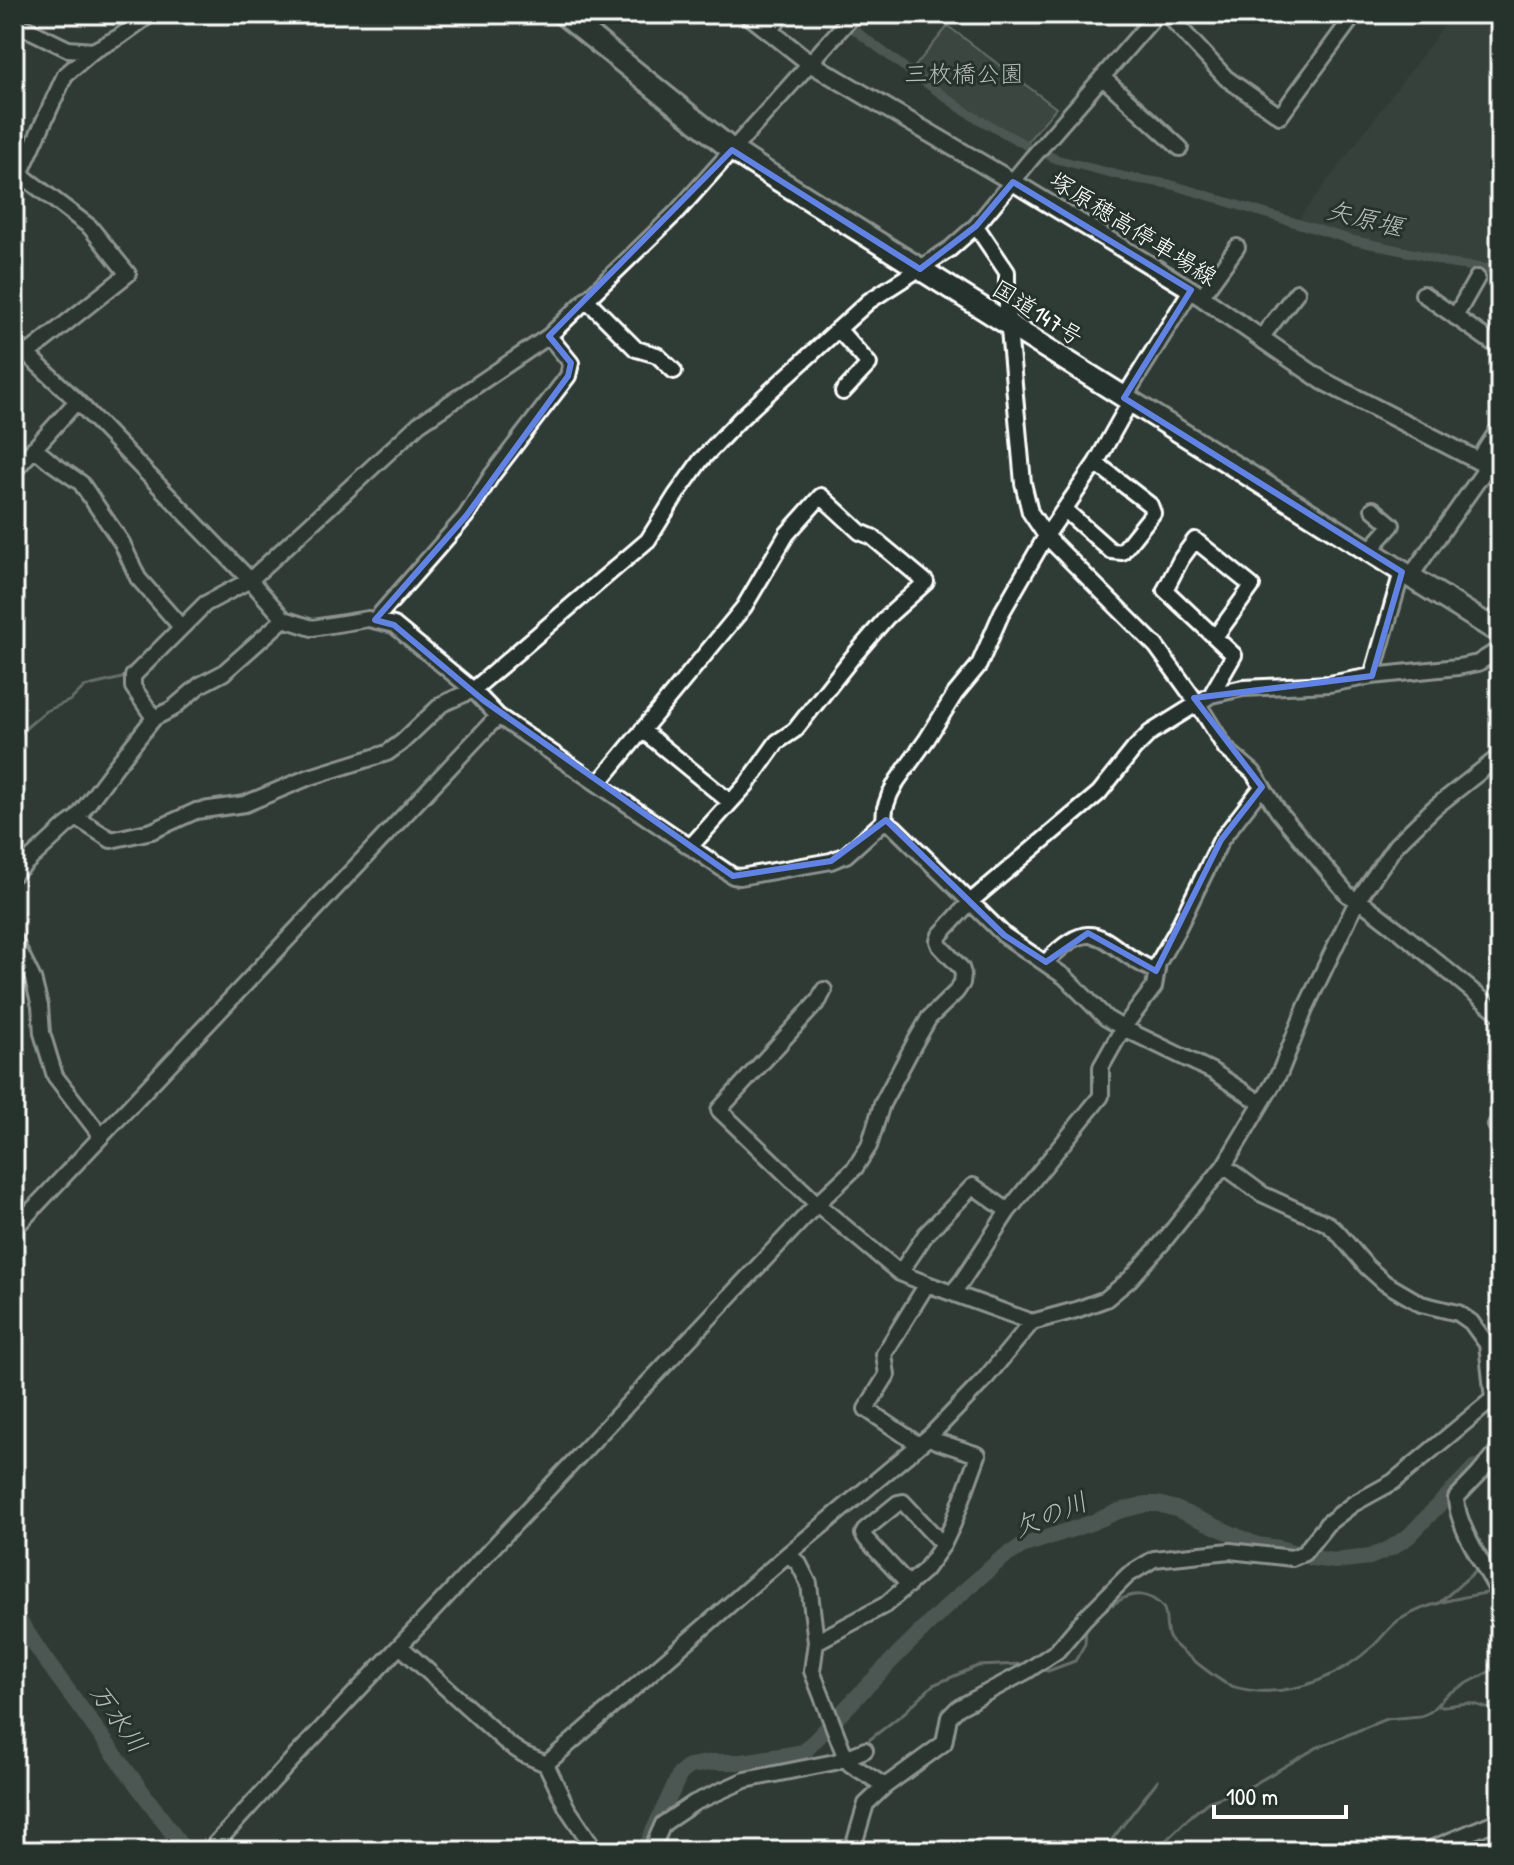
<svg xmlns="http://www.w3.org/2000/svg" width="1514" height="1865" viewBox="0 0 1514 1865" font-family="'Patrick Hand','Klee One',sans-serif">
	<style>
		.built { fill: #3c4842 }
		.green { fill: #4a544f; stroke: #a4aaa7; stroke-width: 2 }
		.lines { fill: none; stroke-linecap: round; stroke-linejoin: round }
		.stream { stroke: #a9afac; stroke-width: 3 }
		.canal { stroke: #707975; stroke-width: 9 }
		.river { stroke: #707975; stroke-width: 16 }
		.minor-casing { stroke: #fff; stroke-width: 20 }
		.major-casing { stroke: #fff; stroke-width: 22 }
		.highway-casing { stroke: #fff; stroke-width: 26 }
		.minor { stroke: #26332d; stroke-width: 14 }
		.major { stroke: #26332d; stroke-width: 16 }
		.highway { stroke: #26332d; stroke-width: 20 }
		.marked { fill: none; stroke: #6183e4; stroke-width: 6; stroke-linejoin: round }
		.labels { text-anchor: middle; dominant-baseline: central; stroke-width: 6; stroke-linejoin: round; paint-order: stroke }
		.park-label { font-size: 24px; fill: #b7bbb9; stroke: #26332d }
		.street-label { font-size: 24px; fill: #fff; stroke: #26332d }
		.water-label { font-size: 26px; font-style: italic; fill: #b8bcba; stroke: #26332d }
	</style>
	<rect width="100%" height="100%" fill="#2f3b35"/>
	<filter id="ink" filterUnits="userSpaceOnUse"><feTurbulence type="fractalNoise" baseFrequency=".0125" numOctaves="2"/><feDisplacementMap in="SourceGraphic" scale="16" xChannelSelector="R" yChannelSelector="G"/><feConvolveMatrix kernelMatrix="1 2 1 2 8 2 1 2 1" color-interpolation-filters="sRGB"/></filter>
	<g filter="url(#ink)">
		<!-- built -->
		<path class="built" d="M1453,14H1466L1500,37V268L1452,260L1418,250L1353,238L1298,220Z"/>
		<!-- green -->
		<path class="green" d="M948,26L1056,108L1027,142L977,116L912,70Z"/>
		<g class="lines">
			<!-- stream -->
			<path class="stream" d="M14,738L46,711L71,700L84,687L122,678L128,673
				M1475,1467L1492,1446H1496
				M1487,1562L1500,1553
				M1438,1604L1480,1567
				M1097,1616C1114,1603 1134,1585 1156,1601C1160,1604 1161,1604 1164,1609C1168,1619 1164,1629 1170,1639C1176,1648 1217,1679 1227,1684C1237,1689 1247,1690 1257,1691C1300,1694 1342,1674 1373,1646C1382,1638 1389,1627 1399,1620C1426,1603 1462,1597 1492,1592
				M1042,1669L1048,1671L1075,1661L1085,1644L1086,1626
				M1438,1706C1449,1707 1461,1702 1473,1704C1483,1706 1489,1711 1500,1710
				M864,1744L905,1712L933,1685L978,1666L1022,1664L1027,1665
				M804,1752L816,1760
				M1103,1851L1158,1780
				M1155,1851L1192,1815L1208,1802L1251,1786L1316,1748L1386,1719L1421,1716L1430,1712L1447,1694L1500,1666"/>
			<!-- canal -->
			<path class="canal" d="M849,26L904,67
				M908,70L965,111
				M971,115L1026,145
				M1046,154L1056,159L1126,177
				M1132,178L1169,184L1216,198
				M1221,200L1352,240L1421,255L1451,264L1500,270"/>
			<!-- river -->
			<path class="river" d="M14,1613L44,1658L173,1834L184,1851
				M644,1851L680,1774L690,1766L714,1762H743L804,1752L900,1652L947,1606L1001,1559L1022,1546L1091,1523L1119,1511L1146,1504H1158L1176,1509L1257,1545L1279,1548L1313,1558L1334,1561L1370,1557L1391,1548L1409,1536L1475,1467"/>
			<defs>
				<path id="minor" d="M1167,14L1226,78L1280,116L1355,14
					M14,30L25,28L68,49L93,51
					M770,31L783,14
					M1102,77L1180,148
					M20,174L90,227L128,274L27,354
					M14,193L20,174L65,75L93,51L119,37L151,14
					M976,226L1007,272V308L1023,483L1030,512L1046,536L1156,646L1198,704L1226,749L1253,772L1278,811L1348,895L1367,906L1402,933L1500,1014
					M1423,294L1500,348
					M1201,297L1237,247
					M586,299L636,349L657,355L674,371
					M1455,317L1477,278
					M838,329L869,364L843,392
					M1260,339L1297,292
					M14,342L77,401L250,580L284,619L312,628L368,619L394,625L473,690L498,716L733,876L740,877L831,861L846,855L884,821L885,808L890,794L897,781L927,739L955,694L979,665L1002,612L1046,536L1096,463L1130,402
					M1124,398L1191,290
					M34,448L52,463L81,483L122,543L138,578L181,627
					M1478,461L1500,427
					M14,471L77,401
					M1065,510L1111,551L1122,552L1153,513L1150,505L1096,463
					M1369,551L1392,525L1373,509
					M1410,577L1488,466
					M375,620L466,516L492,475L568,376L571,363L549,336
					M1372,676L1402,572
					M1211,695L1234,655L1165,590L1181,559L1195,540L1252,586L1215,637
					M154,718L133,687V676L205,604L250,580L419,424L549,336L677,212L854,14
					M642,730L730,802
					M598,784L744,607L787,534L821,496L860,532L872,537L926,582L887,617L851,659L795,730L777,742L747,784L690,847
					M77,818L111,840L152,831L196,811L245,804L307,778L387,753L401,743L442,704L473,690L648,540L676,495L701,460L741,418L869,301L950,249L976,226L1031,159L1157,14
					M884,821L894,827L1004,935L1065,977L1106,1018L1123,1028L1212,1071L1261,1103
					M14,874L66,826L77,818L116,766L154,718L172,709L200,685L223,673L284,619
					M14,940L33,979L40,1006L42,1033L55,1076L101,1136
					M1046,962C1099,906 1104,951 1156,971
					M824,990L819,1000L719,1110L817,1204L900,1273L927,1284L1032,1322L1076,1310L1106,1299L1130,1279L1164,1241L1224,1166L1280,1072L1306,1007L1357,901L1396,845L1434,808L1500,756
					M1500,1119L1496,1125L1500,1131
					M1224,1166L1262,1194L1328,1224L1338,1233L1367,1267L1385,1283L1421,1304L1458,1313L1471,1322L1487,1344L1493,1399L1500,1409
					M14,1229L498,716
					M900,1273L926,1234L973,1186L1008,1211
					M952,1293L962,1281L1008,1211L1101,1096V1067L1123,1028L1154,987L1158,963L1176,932L1221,840L1262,787
					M919,1445L866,1409L887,1375L884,1354L927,1284
					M1500,1448L1479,1474L1456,1498C1457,1527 1486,1568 1500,1595
					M788,1554L799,1564L809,1584L816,1642L812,1671L845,1756L850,1764L885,1786
					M909,1585L866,1539L863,1534L866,1529L898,1503L903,1502L943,1545
					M816,1642L885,1605L925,1570L943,1545L953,1524L978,1455L936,1441L930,1436
					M400,1646L508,1744L523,1754L546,1764L567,1808L596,1851
					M546,1764L788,1554L930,1436L985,1379L1032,1322
					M14,1843L18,1851
					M209,1851L292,1760L628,1404L817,1204L855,1168L869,1146L882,1104L914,1044L929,1018L956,992L962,983L963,974L961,968L940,946L938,941L940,935L971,901L1099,793L1134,749L1150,733L1211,695L1243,688L1329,684L1372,676L1458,667L1478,663L1500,649
					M651,1851L663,1824L694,1803L745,1780L835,1762L865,1750
					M852,1851L866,1804L885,1786L944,1743L949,1717L958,1708L1027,1671L1057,1651L1084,1619L1128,1575L1154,1559L1230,1551L1292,1558L1304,1553L1327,1524L1353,1504L1393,1482L1493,1399
					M1426,1851L1500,1820"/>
				<path id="major" d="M748,14L810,63L1013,182L1191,290L1323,381L1500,472"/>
				<path id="highway" d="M563,14L732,150L772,176L1500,633"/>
			</defs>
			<!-- minor casing -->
			<use href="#minor" class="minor-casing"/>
			<!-- major casing -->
			<use href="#major" class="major-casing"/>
			<!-- highway casing -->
			<use href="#highway" class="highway-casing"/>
			<!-- minor -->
			<use href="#minor" class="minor"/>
			<!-- major -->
			<use href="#major" class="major"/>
			<!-- highway -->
			<use href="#highway" class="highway"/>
		</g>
	</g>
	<!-- marked area -->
	<path d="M0 0H1514V1865H0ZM732,150L920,269L976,226L1013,182L1191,290L1124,398L1402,572L1372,676L1194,698L1262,787L1221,840L1156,971L1088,933L1046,962L1004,935L886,820L831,861L733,876L483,700L394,625L375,620L466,516L568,376L571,363L549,336Z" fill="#2f3b35" fill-opacity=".55" fill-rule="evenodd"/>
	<path class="marked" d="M732,150L920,269L976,226L1013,182L1191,290L1124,398L1402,572L1372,676L1194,698L1262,787L1221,840L1156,971L1088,933L1046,962L1004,935L886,820L831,861L733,876L483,700L394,625L375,620L466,516L568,376L571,363L549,336Z"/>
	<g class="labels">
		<!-- park labels -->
		<g class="park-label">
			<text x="964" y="73">三枚橋公園</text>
		</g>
		<!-- street labels -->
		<g class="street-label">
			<text transform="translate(1134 228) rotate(32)">塚原穂高停車場線</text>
			<text transform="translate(1038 312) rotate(32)">国道147号</text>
		</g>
		<!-- water labels -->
		<g class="water-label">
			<text transform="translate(1365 218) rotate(14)">矢原堰</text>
			<text transform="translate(1050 1514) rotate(-22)">欠の川</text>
			<text transform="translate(119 1718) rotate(55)">万水川</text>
		</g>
	</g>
	<!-- margin -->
	<rect width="1514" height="1865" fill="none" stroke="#26332d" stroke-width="48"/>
	<rect x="24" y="24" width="1466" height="1817" fill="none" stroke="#fff" stroke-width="3" filter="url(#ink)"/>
	<!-- scale -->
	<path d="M1214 1805v12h132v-12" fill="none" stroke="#ffffff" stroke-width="4"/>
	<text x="1226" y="1805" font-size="24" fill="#ffffff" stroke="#26332d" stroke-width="6" paint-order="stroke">100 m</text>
</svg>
